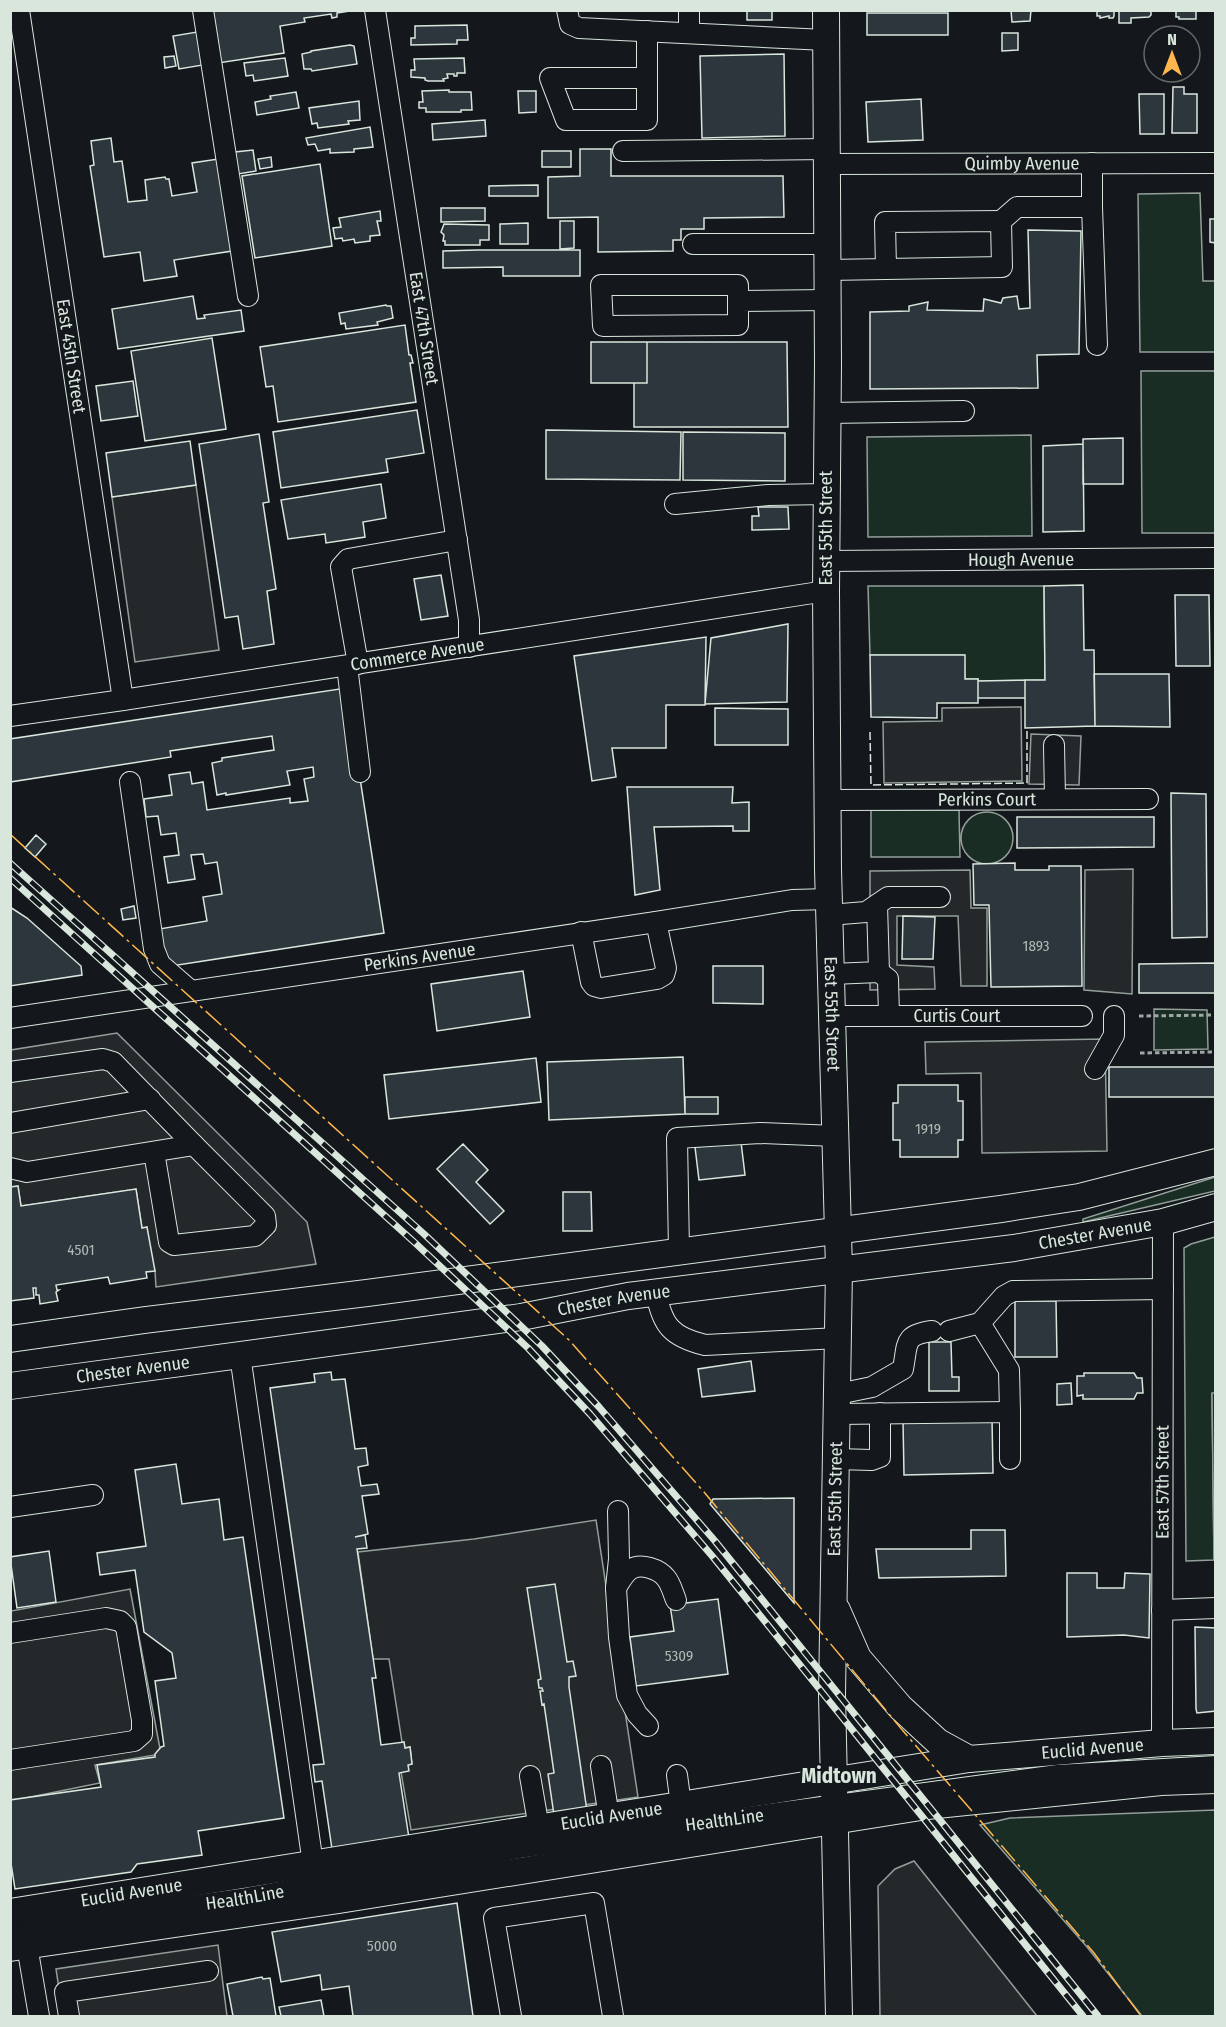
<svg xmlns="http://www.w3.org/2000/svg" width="1226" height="2027" viewBox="0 0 1226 2027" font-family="'Fira Sans Condensed',sans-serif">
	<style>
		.green { fill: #1a2d24; stroke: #939e99; stroke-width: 1.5 }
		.parking { fill: #24282b; stroke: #939e99; stroke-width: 1.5 }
		.building { fill: #2c363c; stroke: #d8e6dc; stroke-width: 1.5 }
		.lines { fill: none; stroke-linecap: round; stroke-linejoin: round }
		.minor-casing { stroke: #d8e6dc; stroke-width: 22 }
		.major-casing { stroke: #d8e6dc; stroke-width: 28 }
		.path { stroke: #9da8a2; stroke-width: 3; stroke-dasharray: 4.5 3; stroke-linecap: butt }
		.minor { stroke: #14181c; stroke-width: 20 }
		.major { stroke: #14181c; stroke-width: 26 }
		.rail-casing { stroke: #d8e6dc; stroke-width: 7 }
		.rail { stroke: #14181c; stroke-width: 4.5; stroke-dasharray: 14; stroke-linecap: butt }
		.fence { stroke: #d8e6dc; stroke-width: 1.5; stroke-dasharray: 8 3; stroke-linecap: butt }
		.power { stroke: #ffb74d; stroke-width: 1.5; stroke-dasharray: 21 4.5 3 4.5; stroke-linecap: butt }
		.labels { text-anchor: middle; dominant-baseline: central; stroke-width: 4.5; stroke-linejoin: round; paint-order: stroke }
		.number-label { font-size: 15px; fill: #adbab4 }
		.street-label { font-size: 18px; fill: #d8e6dc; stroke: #14181c }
		.quarter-label { font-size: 21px; font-weight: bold; fill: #d8e6dc; stroke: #14181c }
	</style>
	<rect width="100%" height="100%" fill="#14181c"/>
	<!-- green -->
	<path class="green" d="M1200,193L1203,281H1215V352H1140L1138,194Z
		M1141,371H1215V533H1142Z
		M1031,435L1032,536L868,537L867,437Z
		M868,586H1044L1045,680L978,681V679H965L964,655H870Z
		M959,810L960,857H871V810Z
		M961 838a26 26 0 1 1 52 0a26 26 0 1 1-52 0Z
		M1154,1009L1207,1010L1208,1049L1154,1050Z
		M1215,1177V1191L1083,1222V1219Z
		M1215,1237L1216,1393L1212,1394L1214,1560L1186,1561L1184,1248L1191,1244Z
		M1215,1810V2016H1142L1087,1947L980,1825L1010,1818Z"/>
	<!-- parking -->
	<path class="parking" d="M196,485L219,650L135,662L112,497Z
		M1021,707L1022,781L884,783L883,722L942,721V708Z
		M1031,734L1081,736L1079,785L1029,784Z
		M1133,869L1132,994L1084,990L1085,870Z
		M970,870L971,908H987V986H961L958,916H897V965L934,967L935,989L870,990V871Z
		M117,1033L307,1222L316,1264L156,1287L155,1271L142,1228L136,1189L21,1206L18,1186L11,1187V1050Z
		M1105,1039L1107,1151L982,1153L981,1073L926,1074L925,1042Z
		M1212,1393H1216L1215,1560H1214Z
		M596,1520L638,1797L411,1830L401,1772L408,1765L412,1764L410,1747L405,1748L404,1742H402L389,1659H373L358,1552L474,1539Z
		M130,1589L161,1754L95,1765L100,1783L11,1801V1611Z
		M914,1861L960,1919L1037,2016H880L878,1886L895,1869Z
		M218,1945L227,2016H63L56,1969Z"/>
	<!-- building -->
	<path class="building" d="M209,10H356L337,13V17L332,18L331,14L304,18L305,22L280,26L284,53L218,63Z
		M747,10H772V20H747Z
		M1011,10H1031L1030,21L1012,22Z
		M1097,10H1114V16L1113,18H1109V16L1100,18V16H1097Z
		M1119,10H1151V15L1149,17L1131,18V23H1119Z
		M1176,10H1196V19H1179V17H1176Z
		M867,13H948V35H867Z
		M467,25L468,40H457V44L411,45V38H415V26Z
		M197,32L203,65L179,69L173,36Z
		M1002,33H1018V50L1002,51Z
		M350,45L354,46L357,64L312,71L311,69H304L302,54L311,52V51Z
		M784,54L785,136L702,138L700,56Z
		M174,56L176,66L165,68L164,57Z
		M285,58L288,76L254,81L253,75L246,76L244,63Z
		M464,58L465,73H457V76H454V74H447L448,78L443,79L444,81H428L425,80V78L411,77V70H415L414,59Z
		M1173,87H1184V94H1197V133H1172Z
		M449,90V92H471L472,110H461V112H426V108H419V102H423L422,91Z
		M518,91H536V112L519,113Z
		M296,92L299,108L257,115L255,102L271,99L270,96Z
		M1139,94H1164V134H1140Z
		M921,99L923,140L868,142L866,102Z
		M359,101L360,120L348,121L349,124L318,128L317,123L312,124L309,108Z
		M485,120L486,136L433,140L432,124Z
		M370,127L373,147L354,149V152L330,153V149L318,151L315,144L308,145L306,138Z
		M111,138L114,162L122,161L128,202L147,200L145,180L165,177L166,179H169L172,196L197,192L192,163L218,159L232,251L174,260L177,276L144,281L140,252L104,257L90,166L94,165L91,141Z
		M580,149H611V176H783L784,217L704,218V229H681V240H673V251L598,252V217L548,218V177L580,176Z
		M253,150L256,171L238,174L235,152Z
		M542,151H571V167H542Z
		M271,157L272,167L260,169L258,159Z
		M320,164L332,246L255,258L242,176Z
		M538,185V196H489V186Z
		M441,208H485V221L441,222Z
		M380,211L381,221H377L380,235L370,236V241L355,243L354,239L343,241L342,238L335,239L333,228L341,227L339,218Z
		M1210,219H1216V243L1210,242Z
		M560,221H574V248L560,249Z
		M528,223V244H500V224Z
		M444,224L489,225V240H480V245H445V241H443L444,235L441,232Z
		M1028,230L1081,231L1079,354L1037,355L1038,388L870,389V312L909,311V306L928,302L927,310L983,311L984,299L1001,303L1003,298L1017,296L1019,309L1030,308Z
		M478,250H580V276H503V267L443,268V251Z
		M193,296L197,319L205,318L204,315L241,310L244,331L118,349L112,309Z
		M386,305L387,306H391L393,318L377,322L378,325L346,329L345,323L341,324L339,313Z
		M405,325L409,355H411L413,363H410L416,402L278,422L273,386L266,387L260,347Z
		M212,338L226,429L145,441L131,351Z
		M591,342H647V383H591Z
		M647,342H787L788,427H634V383H647Z
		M133,381L138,416L101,421L96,386Z
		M417,410L424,453L386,459L388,472L281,488L273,432Z
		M546,430L681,432L680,480L546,479Z
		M683,432L785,433V481L683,480Z
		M259,434L269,502L263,503L276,589L267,591L274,644L243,649L238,616L225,618L199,444Z
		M1123,438V484H1083V439Z
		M190,441L196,485L112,497L106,453Z
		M1083,444L1084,531L1043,532V446Z
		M381,484L386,518L363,522L365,537L326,543L325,534L288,539L281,500Z
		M758,507H788L789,529L752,530V516H759Z
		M441,575L448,616L421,620L414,579Z
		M1083,585L1084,650H1094L1095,726L1025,728V680H1045L1044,586Z
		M1175,595H1209L1210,666H1176Z
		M788,624L787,702L705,704L711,638Z
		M706,637L705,705H666V748H612L616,777L592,781L574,656Z
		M870,655H965V679H978V703H937V718L871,717Z
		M1094,674H1169L1170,727L1095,726Z
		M1025,680V698H978V681Z
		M346,688L384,933L165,967L159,929L207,921L203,897L222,894L217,862L205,864L203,854L191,855L195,879L168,883L164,857L179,855L176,833L161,835L158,816L146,817L144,799L172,795L169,775L190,772L192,784L203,782L207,810L290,798V803L308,801L304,779L314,777L313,767L287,771L290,785L226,795V793L217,795L212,763L222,761V758L274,750L272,736L170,751L171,757L10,782V739Z
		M715,708L788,709V745H715Z
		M627,787H733L732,803L749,802V831H733V826L654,827L660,890L635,895Z
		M1171,793L1206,794L1207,937L1172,938Z
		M1017,817H1154V847L1017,848Z
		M36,835L46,844L35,857L25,848Z
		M1015,863V870H1049V866H1081L1082,986L991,987L989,905H974L973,864Z
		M134,906L136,918L123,920L121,909Z
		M10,907L27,918L81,966L82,975L10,986Z
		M903,916L935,917L933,959H902Z
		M1216,963V993H1139V964Z
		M713,966H763V1004L713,1003Z
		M523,971L530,1017L437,1031L431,984Z
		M683,1057L685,1114L549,1120L547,1062Z
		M536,1058L541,1102L389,1119L384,1075Z
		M1109,1067H1216V1097H1109Z
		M898,1085H958V1101H963V1140H958V1157H900V1140H893V1103H898Z
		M685,1097H718V1114H685Z
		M741,1142L745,1175L699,1180L695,1147Z
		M463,1144L488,1170L476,1182L504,1211L490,1224L437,1169Z
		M18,1186L21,1206L136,1189L142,1228L147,1227L155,1271L146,1272L147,1278L110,1284L108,1277L56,1285L57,1290H59L56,1292L58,1301L40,1304L39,1295H36V1288H33L34,1298L10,1301V1187Z
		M563,1192H591L592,1231H563Z
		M1015,1301H1056L1057,1357H1015Z
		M929,1342H951L952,1377H959V1391H929Z
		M751,1361L755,1391L702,1397L698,1369Z
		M331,1372L332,1380L345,1379L355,1449L366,1448L368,1465L358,1467L361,1486L377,1484L379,1494L362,1496L368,1534L355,1537L365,1535L367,1548L357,1549L376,1678H372L381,1745L404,1742L405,1748L410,1747L412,1764L408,1765L409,1771L399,1773L409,1838L332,1849L322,1781L315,1782L313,1765L324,1764L270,1388L315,1382L314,1374Z
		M1084,1373H1134L1137,1378H1142L1143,1393H1137L1134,1399H1083V1395L1077,1396V1376H1084Z
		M1071,1383L1072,1404L1057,1405V1384Z
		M992,1419L993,1473L904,1475L903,1421Z
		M176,1464L182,1504L219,1499L224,1540L243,1537L284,1818L198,1831L202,1855L137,1864L131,1872L15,1889L10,1857V1800L101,1787L97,1765L155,1757V1754L161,1747L164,1746L155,1681L176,1678L172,1653L144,1632L135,1570L100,1575L97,1553L146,1546L135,1470Z
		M794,1498V1603L710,1504L713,1499Z
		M971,1530H1005L1006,1576L879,1578L876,1549H971Z
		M49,1551L56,1602L17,1608L10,1557Z
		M1067,1573H1097V1588H1124L1125,1573L1150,1574L1149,1638L1124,1635L1067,1637Z
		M555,1584L567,1662L573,1661L576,1676L569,1677V1687L587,1811L554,1815L548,1774L554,1773L544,1704L542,1705L540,1691H543L542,1688H539L538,1680L541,1679L527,1588Z
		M718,1599L728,1674L636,1686L630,1637L674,1631L670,1605Z
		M1195,1627L1216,1628V1711L1197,1713L1196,1709Z
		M457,1903L473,2016H353L349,1986L322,1990L320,1975L281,1982L272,1932Z
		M262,1977L263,1979L270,1978L276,2016H233L227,1984Z
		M321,2000L324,2016H281L279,2007Z"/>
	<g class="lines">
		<defs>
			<g id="minor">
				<path id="s1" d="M19,10L123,700"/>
				<path d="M203,10L248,296"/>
				<path id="s2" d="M375,10L469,620V647"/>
				<path d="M567,10L570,24L579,28L826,40"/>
				<path d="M689,33V10"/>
				<path d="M647,78H550L566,120H647V31"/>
				<path d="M623,151L827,149"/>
				<path d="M1092,163V207"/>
				<path id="s3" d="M828,164L1216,163"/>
				<path d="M1001,221L1017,207H1092L1097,345"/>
				<path d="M693,244H828"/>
				<path d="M828,270L1002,267L1001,221L885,222L886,269"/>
				<path d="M738,301V325L603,326L601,285H738V301L828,300"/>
				<path d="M827,413L964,411"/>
				<path d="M675,504L768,495L827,494"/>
				<path id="s4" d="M826,561L1216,558"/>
				<path d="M358,664L341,567L348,559L457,540"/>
				<path d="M347,666L360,772"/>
				<path id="s5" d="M10,716L123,700L826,591"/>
				<path d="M1054,745L1055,798"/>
				<path d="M130,782L154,949L160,964L191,991"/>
				<path id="s6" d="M828,800L1148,799"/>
				<path d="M829,915L866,912L888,897H940"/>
				<path d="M581,932L591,982L594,986L601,988L657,979L664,975L666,968L656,922"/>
				<path d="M879,972L888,979L889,1016"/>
				<path d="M832,974L879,972L877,905"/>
				<path id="s7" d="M833,1016H1082"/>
				<path id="s8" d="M10,1018L656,922L792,900L829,899"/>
				<path d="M1095,1069L1114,1035V1016"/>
				<path d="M10,1072L103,1059L113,1062L194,1145"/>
				<path d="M10,1123L150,1099"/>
				<path d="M10,1168L27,1172L194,1145L265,1216L266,1225L255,1236L174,1245L169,1242L154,1152"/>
				<path d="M679,1251L677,1138L760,1133L836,1136"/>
				<path d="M656,1292C662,1326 672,1337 705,1345L838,1338"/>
				<path d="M980,1323L1009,1370L1010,1412"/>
				<path d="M949,1331L980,1323L1004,1296L1013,1291L1163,1289"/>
				<path d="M240,1355L313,1864"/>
				<path d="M838,1394L872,1387L903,1369C908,1343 903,1335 932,1331"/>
				<path d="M837,1414L1010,1412V1459"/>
				<path d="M836,1459L872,1460L880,1457V1413"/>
				<path d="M10,1507L93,1495"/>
				<path d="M618,1511L619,1559L616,1588L619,1637L627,1695L637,1714L648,1726"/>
				<path d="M616,1588C620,1582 624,1573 631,1569C641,1563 659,1569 666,1578C671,1584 673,1593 676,1600"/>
				<path d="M1162,1610L1216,1608"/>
				<path d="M10,1633L106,1618L120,1621L126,1627L142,1720V1734L134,1741L10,1760"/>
				<path id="s9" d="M1162,1743L1163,1222"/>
				<path d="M601,1766L609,1817"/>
				<path d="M677,1775L681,1805"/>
				<path d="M530,1776L539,1828"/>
				<path id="s10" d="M10,1924L24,1929L241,1899L525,1847L770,1814L1058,1775L1216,1766"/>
				<path d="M25,1934L39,2016"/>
				<path d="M69,2016L65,1992L208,1971"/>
				<path d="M511,2016L494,1918L594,1903L613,2016"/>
			</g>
			<g id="major">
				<path id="s11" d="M826,10L828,363L826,591L828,869L839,1269L832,1694L839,2016"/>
				<path d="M10,1339L145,1320L367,1293L1001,1209L1079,1197L1216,1162"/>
				<path id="s12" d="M10,1386L521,1317L628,1296L1014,1248L1163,1222L1216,1207"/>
				<path d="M837,1610L858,1658L900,1707L938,1742L969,1759"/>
				<path id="s13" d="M10,1912L969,1759L1162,1743L1216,1741"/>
				<path d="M10,1948L339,1900L927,1806L1161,1782L1216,1780"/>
			</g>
		</defs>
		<!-- minor casing -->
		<use href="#minor" class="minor-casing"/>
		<!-- major casing -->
		<use href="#major" class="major-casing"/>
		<!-- path -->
		<path class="path" d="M1139,1016L1216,1015
			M1140,1053L1216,1052"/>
		<!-- minor -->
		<use href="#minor" class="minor"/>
		<!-- major -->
		<use href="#major" class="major"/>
		<defs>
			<path id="rail" d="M10,863L424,1234L542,1346L599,1407L715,1541L1098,2016
				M10,878L413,1241L528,1348L590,1414L713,1557L1083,2016"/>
		</defs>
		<!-- rail casing -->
		<use href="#rail" class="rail-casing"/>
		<!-- rail -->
		<use href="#rail" class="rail"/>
		<!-- fence -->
		<path class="fence" d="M870,732L871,785L1027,783V728"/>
		<!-- power -->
		<path class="power" d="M10,834L569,1340L704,1492L904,1732L1094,1953L1141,2016"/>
	</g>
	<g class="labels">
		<!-- number labels -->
		<g class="number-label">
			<text x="1036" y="946">1893</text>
			<text x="928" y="1129">1919</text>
			<text x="81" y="1250">4501</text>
			<text x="679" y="1656">5309</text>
			<text x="382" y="1946">5000</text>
		</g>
		<!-- street labels -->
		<g class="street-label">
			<text stroke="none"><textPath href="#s3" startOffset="194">Quimby Avenue</textPath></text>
			<text stroke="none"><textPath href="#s2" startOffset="322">East 47th Street</textPath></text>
			<text stroke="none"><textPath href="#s1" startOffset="350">East 45th Street</textPath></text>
			<text transform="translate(826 528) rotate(-90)">East 55th Street</text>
			<text stroke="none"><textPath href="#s4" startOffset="195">Hough Avenue</textPath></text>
			<text stroke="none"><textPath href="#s5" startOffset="412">Commerce Avenue</textPath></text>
			<text stroke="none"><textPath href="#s6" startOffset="159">Perkins Court</textPath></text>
			<text stroke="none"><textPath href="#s8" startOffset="414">Perkins Avenue</textPath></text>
			<text stroke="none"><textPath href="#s11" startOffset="1004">East 55th Street</textPath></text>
			<text stroke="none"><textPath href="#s7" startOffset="124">Curtis Court</textPath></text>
			<text stroke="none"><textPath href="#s12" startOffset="1096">Chester Avenue</textPath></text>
			<text stroke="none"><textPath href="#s12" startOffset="610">Chester Avenue</textPath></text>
			<text stroke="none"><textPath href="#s12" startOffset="124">Chester Avenue</textPath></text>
			<text stroke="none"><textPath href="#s9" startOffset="261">East 57th Street</textPath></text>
			<text transform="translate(835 1499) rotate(-89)">East 55th Street</text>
			<text stroke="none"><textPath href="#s13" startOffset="1095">Euclid Avenue</textPath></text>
			<text stroke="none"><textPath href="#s13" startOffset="609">Euclid Avenue</textPath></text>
			<text stroke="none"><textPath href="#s10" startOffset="724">HealthLine</textPath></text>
			<text stroke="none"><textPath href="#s13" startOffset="123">Euclid Avenue</textPath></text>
			<text stroke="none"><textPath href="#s10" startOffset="238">HealthLine</textPath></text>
		</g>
		<!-- quarter labels -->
		<g class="quarter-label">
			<text x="839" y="1776">Midtown</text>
		</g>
	</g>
	<!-- border -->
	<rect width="1226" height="2027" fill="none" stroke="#d8e6dc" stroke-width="24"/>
	<!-- north arrow -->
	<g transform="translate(1172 54)"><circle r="28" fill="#14181c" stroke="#626a69" stroke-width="1.5"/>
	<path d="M0-4.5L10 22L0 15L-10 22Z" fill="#ffb74d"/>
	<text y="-9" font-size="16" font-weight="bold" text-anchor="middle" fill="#d8e6dc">N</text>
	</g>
</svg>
